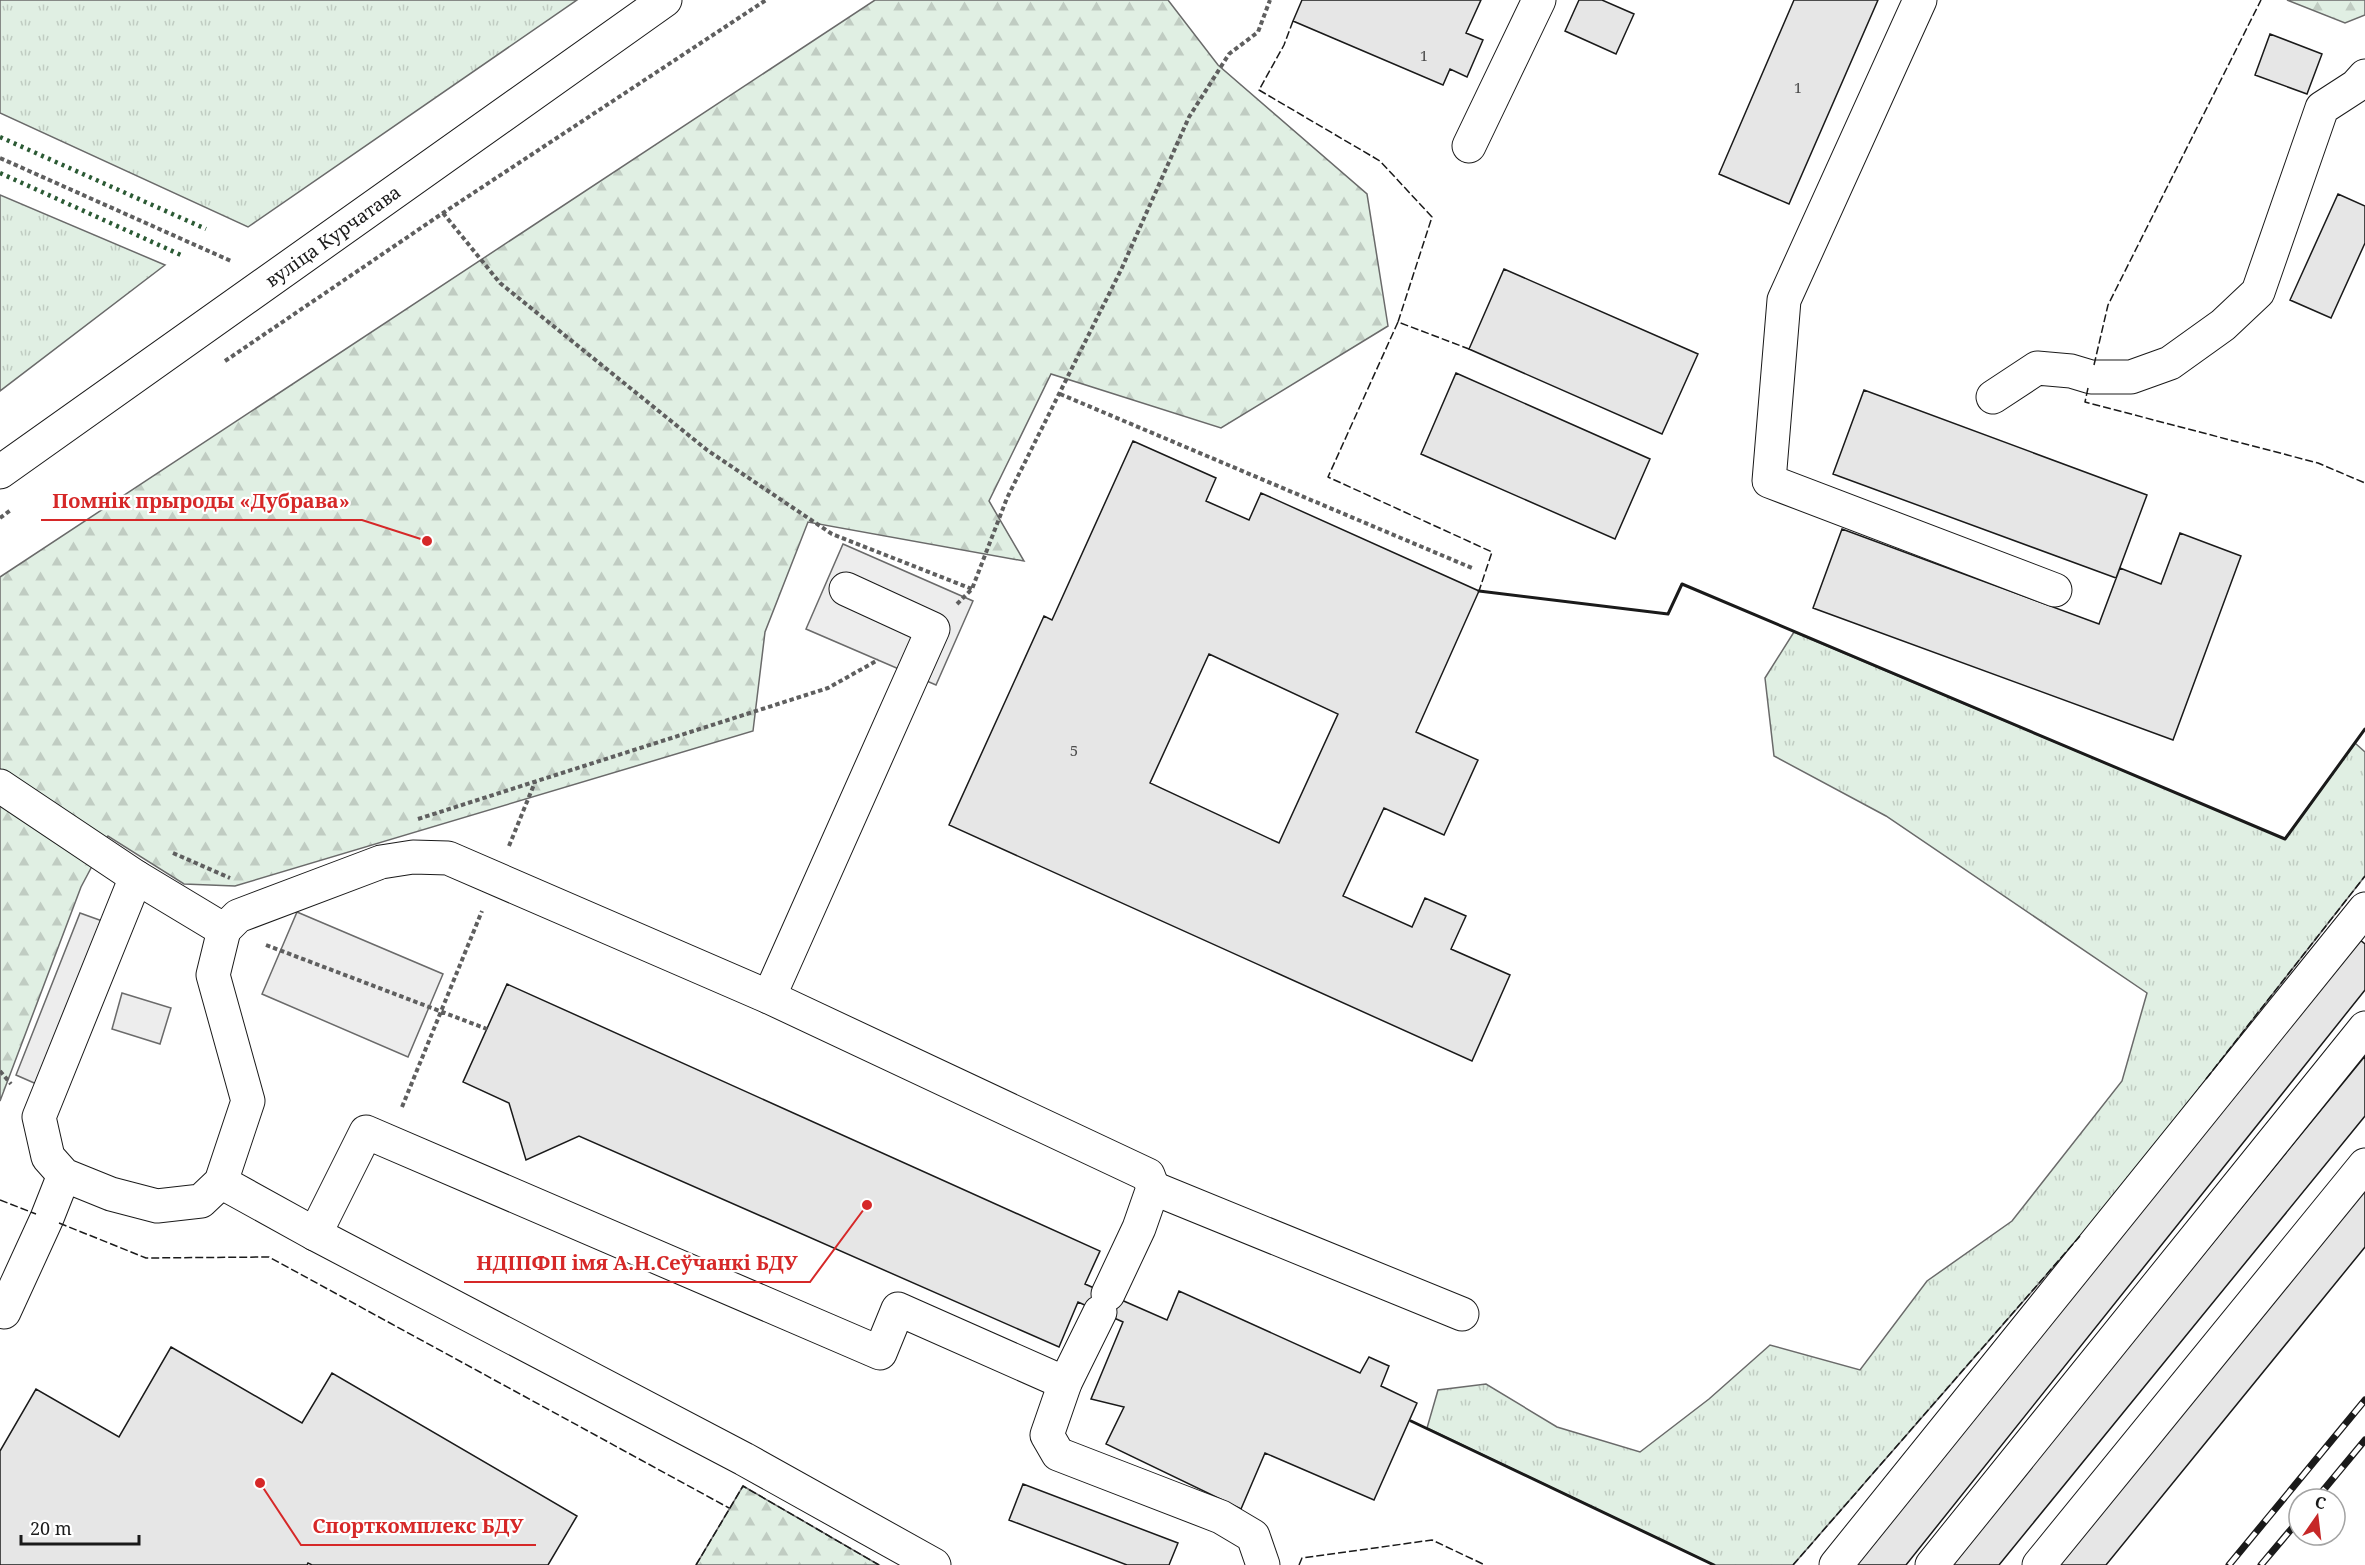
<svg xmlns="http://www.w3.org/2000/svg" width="2365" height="1565" viewBox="0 0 2365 1565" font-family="'Noto Serif',serif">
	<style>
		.grass { fill: url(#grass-tufts); stroke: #6a6a6a; stroke-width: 1.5 }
		.forest { fill: url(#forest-firs); stroke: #6a6a6a; stroke-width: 1.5 }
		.parking { fill: #ededed; stroke: #6a6a6a; stroke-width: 1.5 }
		.building { fill: #e6e6e6; stroke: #1a1a1a; stroke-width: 1.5; fill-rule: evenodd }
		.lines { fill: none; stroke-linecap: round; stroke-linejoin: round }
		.minor-casing { stroke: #1a1a1a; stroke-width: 35 }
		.path { stroke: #5f5f5f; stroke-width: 4; stroke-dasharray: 4.5 3; stroke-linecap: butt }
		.minor { stroke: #fff; stroke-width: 33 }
		.rail-casing { stroke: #1a1a1a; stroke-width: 7 }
		.rail { stroke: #fff; stroke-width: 4.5; stroke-dasharray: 14; stroke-linecap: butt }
		.hedge { stroke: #2b5a34; stroke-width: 4.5; stroke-dasharray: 3 4.5; stroke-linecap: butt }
		.fence { stroke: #1a1a1a; stroke-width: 1.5; stroke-dasharray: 8 3; stroke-linecap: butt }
		.wall { stroke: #1a1a1a; stroke-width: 3 }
		.labels { text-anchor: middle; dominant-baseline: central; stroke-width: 4.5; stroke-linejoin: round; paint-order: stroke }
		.number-label { font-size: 15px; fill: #4d4d4d }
		.street-label { font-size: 18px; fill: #1a1a1a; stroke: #fff }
		.leader { fill: none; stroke: #d62828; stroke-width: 2 }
		.callout-dot { fill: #d62828; stroke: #fff; stroke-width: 2 }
		.callout-label { font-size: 20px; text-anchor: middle; font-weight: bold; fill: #d62828; stroke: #fff; stroke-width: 4.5; stroke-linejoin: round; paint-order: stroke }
	</style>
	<defs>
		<pattern id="grass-tufts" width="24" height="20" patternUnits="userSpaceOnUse" patternTransform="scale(1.5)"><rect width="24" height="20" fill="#e0efe3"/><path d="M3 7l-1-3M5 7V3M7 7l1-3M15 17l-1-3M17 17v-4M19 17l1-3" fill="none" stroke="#c0ccc2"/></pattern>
		<pattern id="forest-firs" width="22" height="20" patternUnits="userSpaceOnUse" patternTransform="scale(1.5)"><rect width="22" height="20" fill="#e0efe3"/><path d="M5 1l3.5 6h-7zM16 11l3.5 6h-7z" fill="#c0ccc2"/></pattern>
	</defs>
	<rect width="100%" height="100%" fill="#fff"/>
	<!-- grass -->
	<path class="grass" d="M0,0H577L248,227L0,113Z
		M0,195L165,265L0,391Z
		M1794,632L2285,839L2355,743L2365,752V876L2110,1202L1793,1565H1714L1427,1428L1438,1390L1486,1384L1557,1427L1640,1452L1709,1399L1770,1345L1860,1370L1927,1281L2012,1221L2122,1081L2147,993L1886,816L1774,756L1765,678Z"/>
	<!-- forest -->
	<path class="forest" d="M875,0H1168L1218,65L1367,194L1388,326L1221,428L1051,374L989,501L1024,561L808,522L765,632L753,731L235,886L184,884L108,836L81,887L0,1101V577Z
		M2287,0H2365V15L2345,23Z
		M743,1486L879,1565H696Z"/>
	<!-- parking -->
	<path class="parking" d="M843,544L973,601L936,685L806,629Z
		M297,912L443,974L408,1057L262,994Z
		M80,913L105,922L41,1086L16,1075Z
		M122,993L171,1008L160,1044L112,1029Z"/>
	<!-- building -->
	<path class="building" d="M1302,0H1481L1466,33L1483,40L1467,77L1450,69L1443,85L1293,21Z
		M1579,0H1602L1634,14L1616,54L1565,31Z
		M1794,0H1878L1789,204L1719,174Z
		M2270,34L2322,54L2307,94L2255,75Z
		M2338,194L2365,206V243L2331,318L2290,300Z
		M1504,269L1698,354L1662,434L1469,349Z
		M1456,373L1650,459L1615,539L1421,454Z
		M1864,390L2147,495L2116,578L1833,474Z
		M1133,441L1216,478L1206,501L1249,520L1261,493L1479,591L1416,732L1478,760L1444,835L1384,808L1343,896L1412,927L1425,898L1466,916L1451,949L1510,975L1472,1061L949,825L1044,616L1052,620ZM1209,654L1338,714L1279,843L1150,783Z
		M1842,529L2099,624L2120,568L2161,584L2180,533L2241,556L2173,740L1813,608Z
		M2355,936L2365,944V990L1906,1565H1852Z
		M507,984L1100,1251L1085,1284L1167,1320L1179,1291L1360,1373L1369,1357L1389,1366L1381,1386L1417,1403L1374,1500L1265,1453L1241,1509L1106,1444L1124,1407L1091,1399L1123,1322L1078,1302L1059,1347L579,1136L526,1160L509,1103L463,1082Z
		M2365,1056V1116L1999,1565H1950Z
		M2365,1175V1247L2106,1565H2054Z
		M171,1347L302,1423L332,1373L577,1516L548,1565H312L308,1563L307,1565H0V1451L36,1389L119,1437Z
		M1023,1484L1178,1543L1169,1565H1127L1009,1520Z"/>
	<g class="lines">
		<defs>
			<g id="minor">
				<path d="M1920,0L1784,300L1769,481L2055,590"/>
				<path d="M1469,146L1539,0"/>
				<path d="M1993,397L2037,368L2071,371L2091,377H2131L2170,363L2223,325L2258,292L2322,108L2356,86L2365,76"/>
				<path id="s1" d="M0,472L665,0"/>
				<path d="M0,786L136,877L224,930L238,916L381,862L413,857L448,858L769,997L1148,1175L1153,1188L1139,1228L1108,1294"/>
				<path d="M136,877L39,1117L48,1157L64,1175L111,1194L157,1206L201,1201L221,1182L248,1101L213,975L224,930"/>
				<path d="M769,997L933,629L846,589"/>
				<path d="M221,1182L315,1234L744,1459L934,1565"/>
				<path d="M1153,1188L1462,1314"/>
				<path d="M315,1234L366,1132L880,1353L898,1309L1065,1383"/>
				<path d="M4,1312L47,1218L64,1175"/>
				<path d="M1100,1312L1065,1383L1047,1435L1058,1454L1221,1517L1253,1536L1263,1565"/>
				<path d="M1836,1565L2365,909"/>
				<path d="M1932,1565L2365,1028"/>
				<path d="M2039,1565L2365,1165"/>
			</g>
		</defs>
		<!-- minor casing -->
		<use href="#minor" class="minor-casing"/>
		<!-- path -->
		<path class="path" d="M0,158L231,261
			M443,213L500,283L707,450L832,534L972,589
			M225,361L443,213L766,0
			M1060,394L1472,568
			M0,518L12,509
			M957,604L972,589L1007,498L1121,270L1189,117L1229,54L1258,32L1270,0
			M418,819L828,688L878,660
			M509,846L535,782
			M173,853L230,878
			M266,945L487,1029
			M0,1071L11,1084
			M402,1107L482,911"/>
		<!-- minor -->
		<use href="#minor" class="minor"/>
		<defs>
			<path id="rail" d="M2316,1499L2365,1440
				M2229,1565L2365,1400
				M2261,1565L2299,1520"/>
		</defs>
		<!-- rail casing -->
		<use href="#rail" class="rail-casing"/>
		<!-- rail -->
		<use href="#rail" class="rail"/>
		<!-- hedge -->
		<path class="hedge" d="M0,137L206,229
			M0,173L181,255"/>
		<!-- fence -->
		<path class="fence" d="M1293,21L1284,45L1259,90L1380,161L1432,217L1398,322L1469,349
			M1398,322L1328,477L1492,552L1479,591
			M2094,365L2108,305L2261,0
			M2088,388L2085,402L2318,463L2365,483
			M2206,1079L2365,876
			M0,1200L36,1214
			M59,1223L146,1258L269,1257L729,1508
			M696,1565L743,1486L879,1565
			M1299,1565L1302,1558L1432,1540L1485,1565
			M1793,1565L2080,1236"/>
		<!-- wall -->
		<path class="wall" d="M1479,591L1668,614L1682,584L2285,839L2365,729
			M1411,1421L1714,1565"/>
	</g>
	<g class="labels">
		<!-- number labels -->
		<g class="number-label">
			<text x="1424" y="55">1</text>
			<text x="1798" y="87">1</text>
			<text x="1074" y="750">5</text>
		</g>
		<!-- street labels -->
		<g class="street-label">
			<text stroke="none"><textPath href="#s1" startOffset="408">вуліца Курчатава</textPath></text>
		</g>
	</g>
	<!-- callouts -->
	<path class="leader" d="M427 541L362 520H41M867 1205L810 1282H464M260 1483L301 1545H536"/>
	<g class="callout-dot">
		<circle cx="427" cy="541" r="6"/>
		<circle cx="867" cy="1205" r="6"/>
		<circle cx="260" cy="1483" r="6"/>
	</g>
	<g class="callout-label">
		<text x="201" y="508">Помнік прыроды «Дубрава»</text>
		<text x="637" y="1270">НДІПФП імя А.Н.Сеўчанкі БДУ</text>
		<text x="418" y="1533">Спорткомплекс БДУ</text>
	</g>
	<!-- north arrow -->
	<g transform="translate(2317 1517) rotate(14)"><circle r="28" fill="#ffffff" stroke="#a3a3a3" stroke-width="1.5"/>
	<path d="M0-4.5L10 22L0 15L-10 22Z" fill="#c62828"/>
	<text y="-9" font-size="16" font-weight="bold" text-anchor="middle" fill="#1a1a1a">С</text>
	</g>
	<!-- scale -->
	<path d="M21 1535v9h118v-9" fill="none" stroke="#1a1a1a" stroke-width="3"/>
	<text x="30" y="1535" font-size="18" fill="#1a1a1a" stroke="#ffffff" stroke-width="4.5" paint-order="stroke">20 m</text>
</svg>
